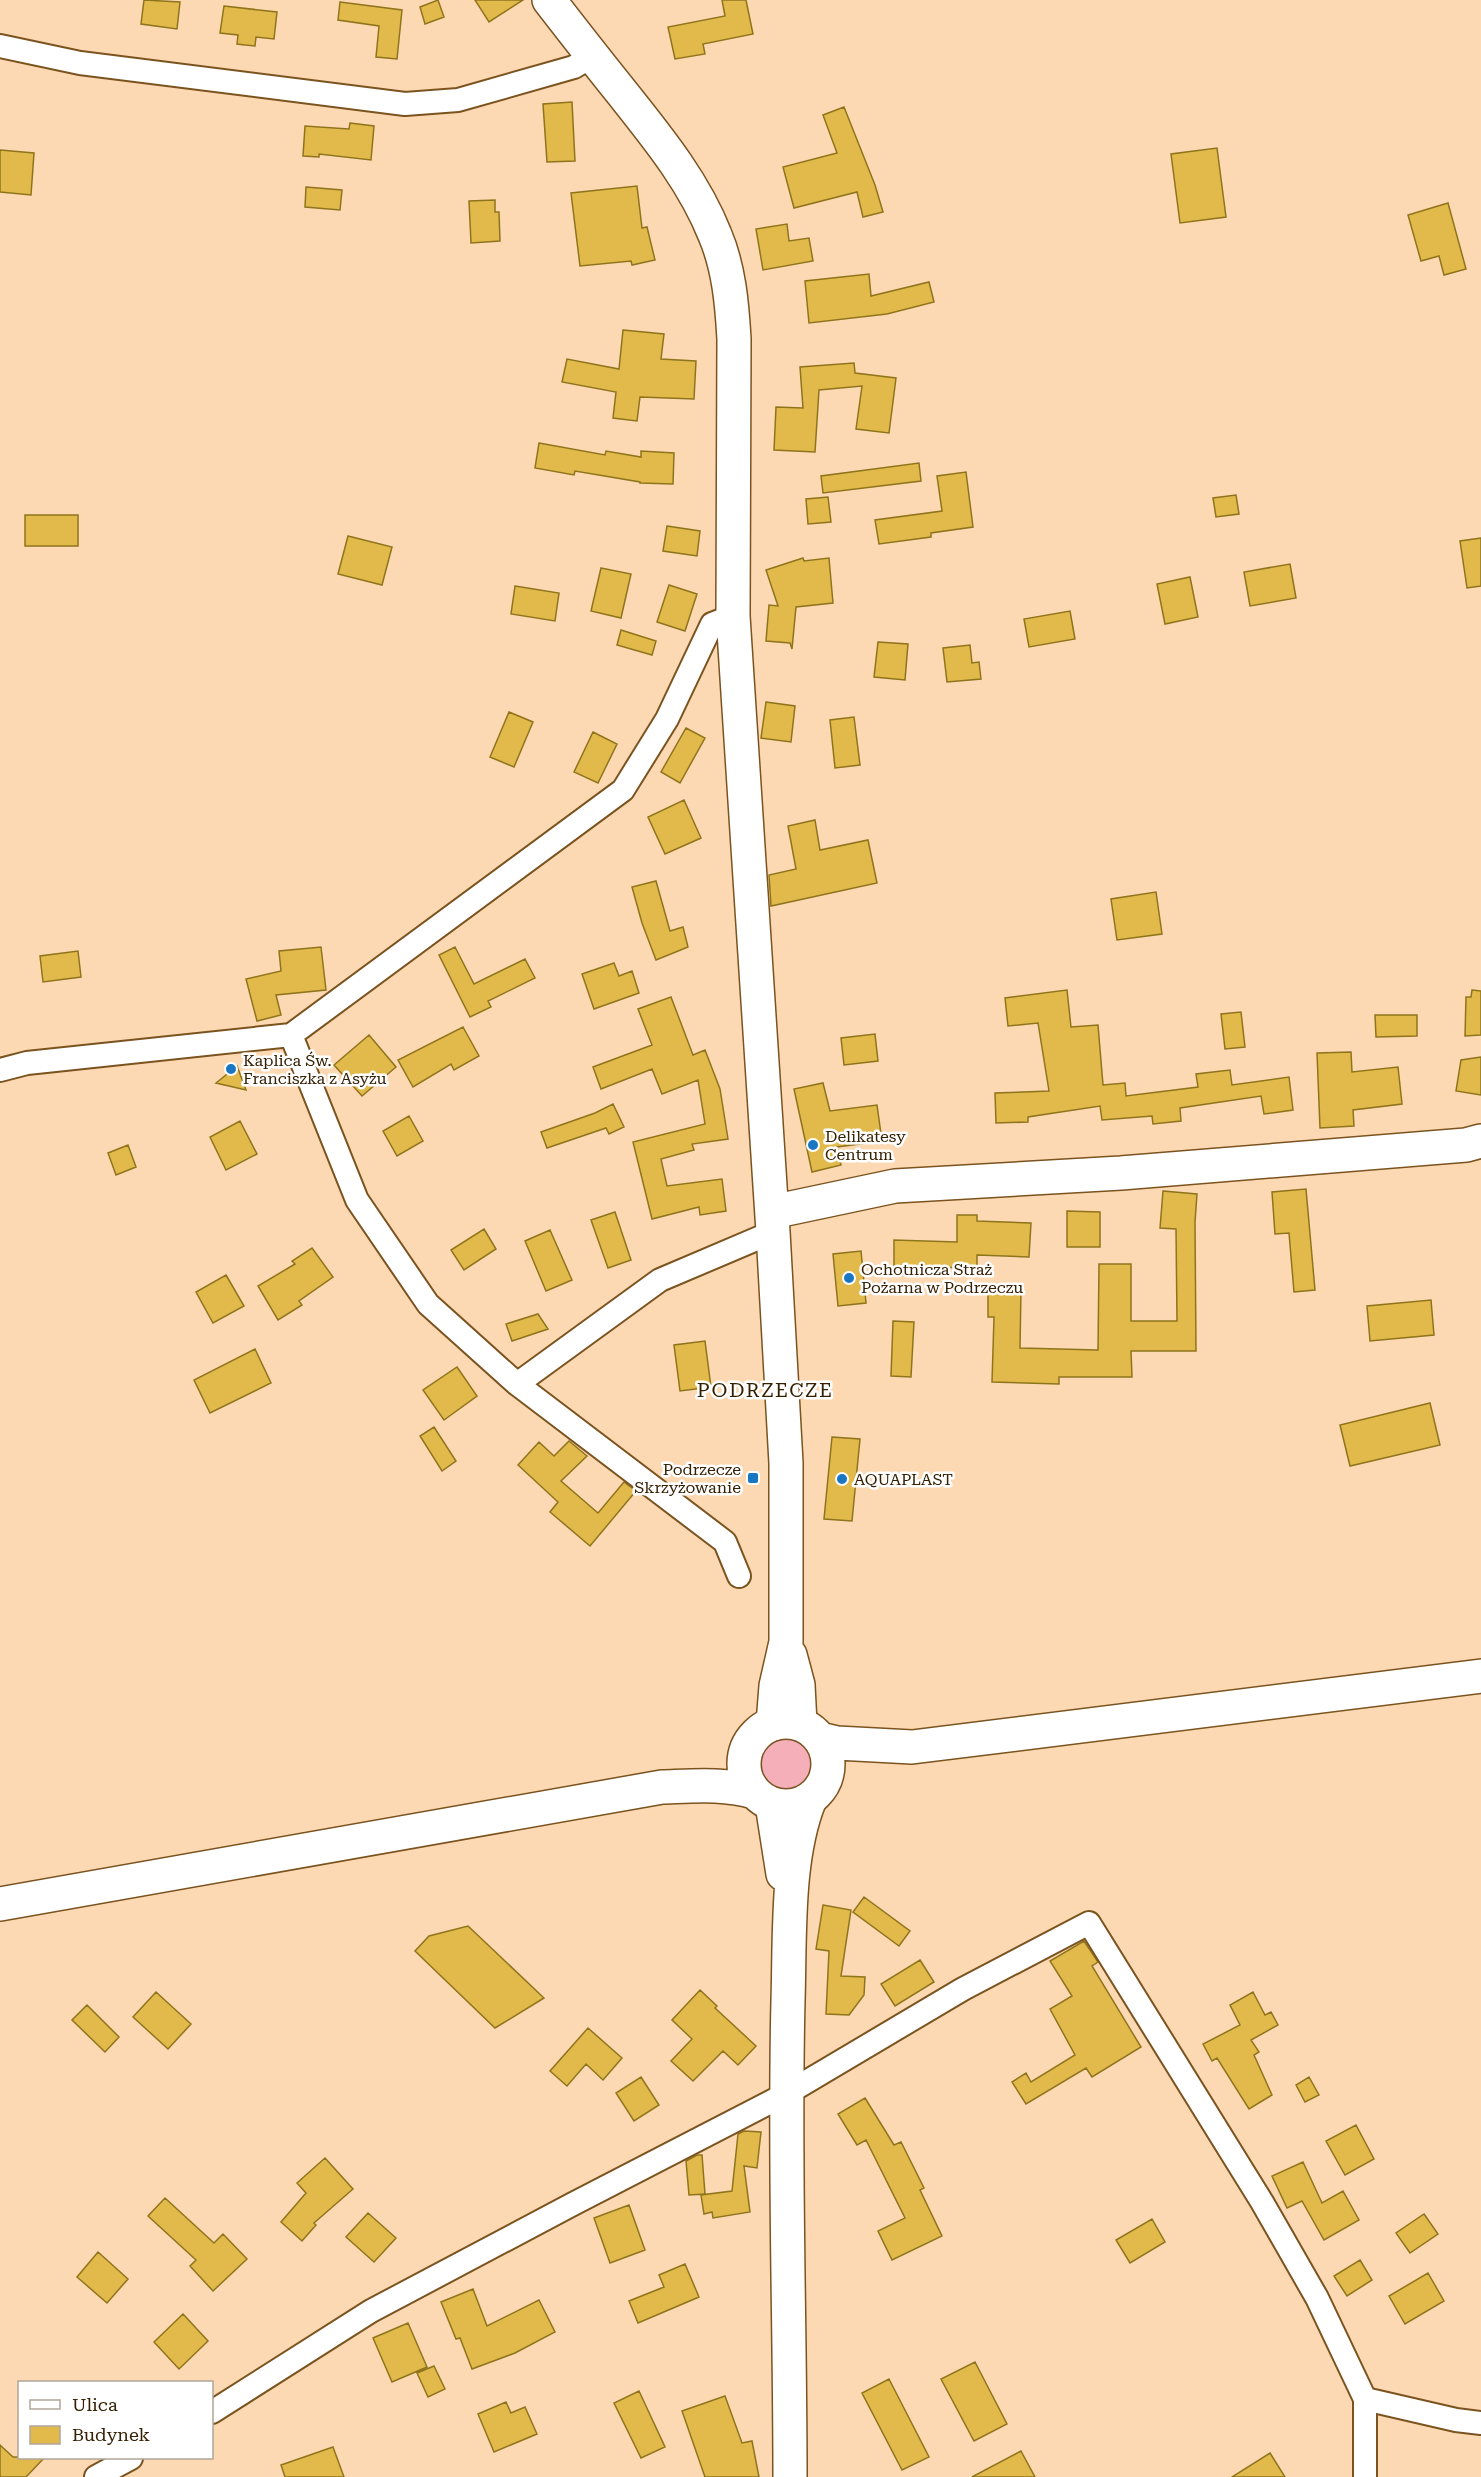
<svg xmlns="http://www.w3.org/2000/svg" width="1481" height="2477" viewBox="0 0 1481 2477" font-family="'Roboto Serif',serif">
	<style>
		.green { fill: #f5afb9 }
		.building { fill: #e1ba4b; stroke: #90741c; stroke-width: 1.5 }
		.lines { fill: none; stroke-linecap: round; stroke-linejoin: round }
		.street-casing { stroke: #7b531f; stroke-width: 26 }
		.secondary-casing { stroke: #7b531f; stroke-width: 36 }
		.primary-casing { stroke: #7b531f; stroke-width: 36 }
		.street { stroke: #fff; stroke-width: 22 }
		.secondary { stroke: #fff; stroke-width: 33 }
		.primary { stroke: #fff; stroke-width: 33 }
		.poi-dot { fill: #1976c2; stroke: #fff; stroke-width: 2 }
		.labels { text-anchor: middle; dominant-baseline: central; stroke-width: 5; stroke-linejoin: round; paint-order: stroke }
		.poi-label { font-size: 16px; fill: #362003; stroke: #fff; text-anchor: start }
		.quarter-label { font-size: 20px; letter-spacing: 1.5px; fill: #362003; stroke: #fff }
	</style>
	<rect width="100%" height="100%" fill="#fdd9b3"/>
	<!-- green -->
	<path class="green" d="M756 1764a31 31 0 1 1 62 0a31 31 0 1 1-62 0Z"/>
	<!-- building -->
	<path class="building" d="M144,0L180,2L177,29L141,24Z
		M438,0L444,17L425,24L420,7Z
		M475,0H523L489,22Z
		M722,0H746L753,34L703,44L705,54L675,59L668,27L725,16Z
		M340,2L402,10L397,59L376,57L379,26L338,20Z
		M224,6L277,12L274,39L256,37L255,46L245,45L237,44L238,35L220,33Z
		M572,102L575,161L547,162L543,104Z
		M844,107L875,185L883,212L863,217L857,192L794,208L783,167L837,153L823,115Z
		M350,123L374,126L371,160L319,154V157L303,156L305,126L349,129Z
		M1217,148L1226,217L1180,223L1171,154Z
		M0,150L34,153L31,195L0,192Z
		M637,186L642,228L647,227L655,260L632,265L631,261L580,266L571,193Z
		M306,187L342,190L340,210L305,207Z
		M495,200V212H499L500,241L471,243L469,201Z
		M1448,203L1466,269L1444,275L1439,256L1421,261L1408,215Z
		M787,224L789,241L809,238L813,261L763,270L756,229Z
		M869,274L871,296L929,282L934,302L887,314L809,323L805,281Z
		M623,330L664,334L661,359L696,361L694,399L640,397L637,421L613,418L616,392L562,382L567,359L619,369Z
		M854,363L855,373L896,378L889,433L856,429L862,386L819,390L815,452L774,450L776,407L803,408L800,367Z
		M539,443L605,455L606,451L641,457V451L674,453L673,484L640,483V482L575,471L574,475L535,468Z
		M919,463L921,481L823,493L821,476Z
		M966,472L973,527L931,533V537L879,544L875,520L942,511L937,476Z
		M1236,495L1239,514L1216,517L1213,498Z
		M828,497L831,522L808,524L806,499Z
		M25,515H78V546H25Z
		M667,526L700,531L697,556L663,551Z
		M348,536L392,547L382,585L338,574Z
		M1481,538V586L1467,588L1460,541Z
		M803,558L804,561L829,558L833,603L796,607L792,649L790,643L766,641L769,605L778,606L766,570Z
		M1290,564L1296,598L1250,606L1244,572Z
		M601,568L631,574L621,618L591,611Z
		M1190,577L1198,617L1165,624L1157,584Z
		M669,585L697,594L685,631L657,622Z
		M515,586L559,593L555,621L511,614Z
		M1070,611L1075,639L1029,647L1024,619Z
		M621,630L656,641L652,655L617,645Z
		M878,642L908,644L905,680L874,677Z
		M970,645L972,663L979,662L981,679L947,682L943,648Z
		M766,702L795,706L791,742L761,738Z
		M509,712L533,722L514,767L490,757Z
		M854,717L860,765L835,768L830,720Z
		M686,728L705,738L680,783L661,772Z
		M593,732L617,744L598,783L574,772Z
		M684,800L701,838L665,854L648,817Z
		M815,820L820,850L868,840L877,883L771,906L769,875L796,869L788,826Z
		M656,881L670,931L683,927L688,947L656,960L642,923L632,887Z
		M1156,892L1162,934L1117,940L1111,899Z
		M321,947L326,990L276,995L281,1015L257,1021L246,979L281,971L279,951Z
		M455,947L474,984L525,959L535,978L488,1001L491,1007L470,1017L439,955Z
		M78,951L81,977L43,982L40,956Z
		M614,963L619,976L632,971L639,993L594,1009L582,974Z
		M1067,990L1071,1027L1098,1025L1103,1085L1125,1083L1126,1096L1198,1087L1196,1074L1230,1070L1232,1085L1289,1077L1293,1110L1264,1114L1261,1096L1180,1108L1181,1121L1153,1124L1152,1116L1102,1120L1100,1106L1028,1117V1122L996,1123L995,1093L1049,1091L1038,1023L1008,1026L1005,998Z
		M1472,990L1481,991V1035L1465,1036L1466,997H1471Z
		M671,997L693,1055L705,1050L720,1089L728,1139L692,1144L694,1150L661,1159L667,1186L722,1179L726,1211L700,1215L699,1207L652,1219L633,1142L705,1124L698,1080L662,1094L652,1069L601,1089L593,1067L652,1045L638,1009Z
		M1241,1012L1245,1047L1225,1049L1221,1014Z
		M1375,1015H1417V1036L1376,1037Z
		M463,1027L479,1056L454,1070L451,1064L413,1087L398,1060Z
		M875,1034L878,1061L844,1065L841,1038Z
		M369,1035L396,1067L362,1096L334,1065Z
		M1351,1052L1352,1072L1398,1067L1402,1104L1353,1110L1354,1126L1320,1128L1317,1053Z
		M1481,1057V1095L1456,1091L1461,1060Z
		M237,1066L246,1090L216,1083Z
		M823,1083L830,1111L877,1105L882,1141L837,1147L841,1165L812,1172L794,1089Z
		M613,1104L624,1127L609,1134L606,1128L547,1148L541,1132L595,1113Z
		M409,1116L423,1141L397,1156L383,1131Z
		M240,1121L257,1154L226,1170L210,1137Z
		M128,1145L136,1167L116,1175L108,1153Z
		M1306,1189L1315,1290L1294,1292L1289,1233L1275,1234L1272,1192Z
		M1163,1191L1197,1194L1195,1222L1196,1351H1131L1132,1377H1059V1384L992,1382L994,1317H988V1288L1021,1289L1020,1348L1098,1350L1099,1264H1131V1321H1177L1176,1229L1160,1228Z
		M1067,1211L1100,1212V1247H1067Z
		M615,1212L631,1260L608,1268L591,1220Z
		M957,1215H977V1221L1031,1223L1029,1257L977,1255V1267L928,1268V1276L894,1275V1240L957,1242Z
		M484,1229L496,1249L464,1270L451,1250Z
		M550,1230L572,1280L546,1291L525,1241Z
		M312,1248L333,1277L299,1301L302,1305L278,1320L258,1286L295,1264L292,1261Z
		M861,1251L866,1303L838,1306L833,1254Z
		M226,1275L244,1306L213,1323L196,1292Z
		M1431,1300L1434,1335L1370,1341L1367,1306Z
		M538,1314L548,1329L512,1341L506,1324Z
		M893,1321L914,1322L911,1377L891,1376Z
		M705,1341L711,1387L680,1391L674,1345Z
		M255,1349L271,1383L210,1413L194,1380Z
		M457,1367L477,1396L444,1420L423,1390Z
		M1430,1403L1440,1445L1350,1466L1340,1425Z
		M434,1427L456,1461L442,1471L420,1436Z
		M832,1437L860,1439L852,1521L824,1519Z
		M569,1441L587,1456L561,1481L598,1513L624,1482L636,1491L590,1546L550,1512L558,1502L518,1465L539,1442L554,1456Z
		M864,1897L910,1931L899,1946L853,1912Z
		M823,1905L851,1910L841,1976L865,1977L864,1995L849,2015L826,2014L829,1951L816,1949Z
		M468,1926L544,1998L495,2028L415,1951L429,1936Z
		M1084,1941L1098,1962L1092,1966L1141,2047L1092,2077L1086,2068L1026,2104L1012,2082L1026,2073L1031,2082L1075,2055L1050,2009L1072,1996L1050,1961Z
		M920,1960L934,1982L895,2006L881,1984Z
		M700,1990L717,2006L715,2008L756,2046L738,2065L723,2051L693,2081L671,2061L692,2039L672,2020Z
		M156,1992L191,2024L168,2049L133,2017Z
		M1253,1992L1265,2015L1271,2012L1278,2025L1251,2040L1259,2052L1254,2055L1272,2095L1249,2109L1217,2058L1212,2061L1203,2044L1240,2025L1230,2005Z
		M87,2005L119,2037L105,2052L72,2020Z
		M588,2028L622,2058L603,2080L586,2064L567,2086L550,2071Z
		M641,2077L659,2105L634,2121L616,2093Z
		M1309,2077L1319,2095L1305,2102L1296,2085Z
		M865,2098L894,2145L901,2142L924,2188L920,2190L942,2236L892,2260L878,2231L905,2218L866,2140L857,2145L838,2114Z
		M1356,2125L1374,2159L1345,2175L1326,2141Z
		M744,2131L761,2132L757,2168L744,2166L750,2212L713,2218L712,2212L704,2214L701,2195L732,2191L738,2134Z
		M697,2155H702L705,2194L689,2195L686,2161Z
		M325,2158L353,2189L314,2223L316,2225L302,2241L281,2222L306,2193L297,2183Z
		M1303,2162L1322,2203L1343,2191L1359,2220L1324,2240L1302,2201L1287,2208L1272,2176Z
		M165,2198L214,2243L223,2234L247,2259L213,2291L190,2266L196,2260L148,2216Z
		M629,2205L645,2250L610,2263L594,2218Z
		M368,2213L396,2238L374,2262L346,2237Z
		M1424,2214L1438,2234L1410,2253L1396,2233Z
		M1152,2219L1165,2242L1130,2263L1116,2240Z
		M98,2252L128,2279L107,2303L77,2277Z
		M1360,2260L1372,2280L1347,2296L1334,2276Z
		M685,2264L699,2297L638,2323L629,2301L664,2287L659,2275Z
		M1428,2273L1444,2301L1405,2324L1389,2296Z
		M473,2289L487,2326L539,2300L555,2332L515,2353L472,2369L460,2338L456,2339L441,2302Z
		M183,2314L208,2341L179,2369L154,2342Z
		M408,2323L427,2367L392,2382L373,2338Z
		M975,2362L1007,2424L974,2441L941,2379Z
		M434,2366L445,2389L428,2397L417,2373Z
		M889,2379L929,2457L902,2470L862,2393Z
		M639,2391L665,2447L641,2458L614,2403Z
		M725,2396L742,2443L752,2441L759,2477H705L682,2411Z
		M506,2402L511,2413L525,2407L537,2434L494,2452L478,2414Z
		M0,2445L13,2457H45L26,2477H0Z
		M333,2447L344,2477H285L281,2465Z
		M1021,2451L1035,2477H972Z
		M1270,2453L1285,2477H1232Z"/>
	<g class="lines">
		<defs>
			<path id="street" d="M0,46L80,63L405,104L458,100L574,67L592,56
				M291,1035L357,1200L428,1304L517,1384
				M0,1070L27,1063L291,1035L623,790L667,719L712,624L733,616
				M739,1576L725,1542L517,1384L660,1280L773,1232
				M1365,2399L1456,2420L1481,2423
				M212,2412L371,2311L573,2204L786,2094L963,1989L1089,1923L1262,2202L1317,2298L1365,2399V2477
				M96,2477L131,2458"/>
			<path id="secondary" d="M549,0C573,31 598,63 623,94C658,138 694,182 715,235C729,268 732,304 734,339L733,616L773,1232L786,1463V1642L776,1686L773,1724
				M772,1212L895,1186L1121,1173L1466,1145L1481,1141
				M790,1655L798,1685L800,1724
				M772,1804L783,1874
				M790,2477C790,2318 784,2160 788,2001C790,1938 786,1857 810,1799"/>
			<path id="primary" d="M744 1764a42 42 0 1 1 84 0a42 42 0 1 1-84 0Z
				M820,1739L837,1743L912,1747L1481,1676
				M0,1904L662,1787C693,1786 724,1783 754,1792"/>
		</defs>
		<!-- street casing -->
		<use href="#street" class="street-casing"/>
		<!-- secondary casing -->
		<use href="#secondary" class="secondary-casing"/>
		<!-- primary casing -->
		<use href="#primary" class="primary-casing"/>
		<!-- street -->
		<use href="#street" class="street"/>
		<!-- secondary -->
		<use href="#secondary" class="secondary"/>
		<!-- primary -->
		<use href="#primary" class="primary"/>
	</g>
	<!-- markers -->
	<g class="poi-dot">
		<circle cx="231" cy="1069" r="6"/>
		<circle cx="813" cy="1145" r="6"/>
		<circle cx="849" cy="1278" r="6"/>
		<rect x="747" y="1472" width="12" height="12" rx="3"/>
		<circle cx="842" cy="1479" r="6"/>
	</g>
	<g class="labels">
		<!-- poi labels -->
		<g class="poi-label">
			<text x="243" y="1060">Kaplica Św.<tspan x="243" dy="18">Franciszka z Asyżu</tspan></text>
			<text x="825" y="1136">Delikatesy<tspan x="825" dy="18">Centrum</tspan></text>
			<text x="861" y="1269">Ochotnicza Straż<tspan x="861" dy="18">Pożarna w Podrzeczu</tspan></text>
			<text x="741" y="1469" text-anchor="end">Podrzecze<tspan x="741" dy="18">Skrzyżowanie</tspan></text>
			<text x="854" y="1479">AQUAPLAST</text>
		</g>
		<!-- quarter labels -->
		<g class="quarter-label">
			<text x="765" y="1390">PODRZECZE</text>
		</g>
	</g>
	<!-- legend -->
	<rect x="18" y="2381" width="195" height="78" fill="#ffffff" stroke="#afa69a" stroke-width="1.5"/>
	<rect x="30" y="2400" width="30" height="9" fill="#ffffff" stroke="#afa69a" stroke-width="1.5"/>
	<text x="72" y="2411" font-size="18" fill="#362003">Ulica</text>
	<rect x="30" y="2426" width="30" height="18" fill="#e1ba4b" stroke="#afa69a" stroke-width="1.5"/>
	<text x="72" y="2441" font-size="18" fill="#362003">Budynek</text>
</svg>
